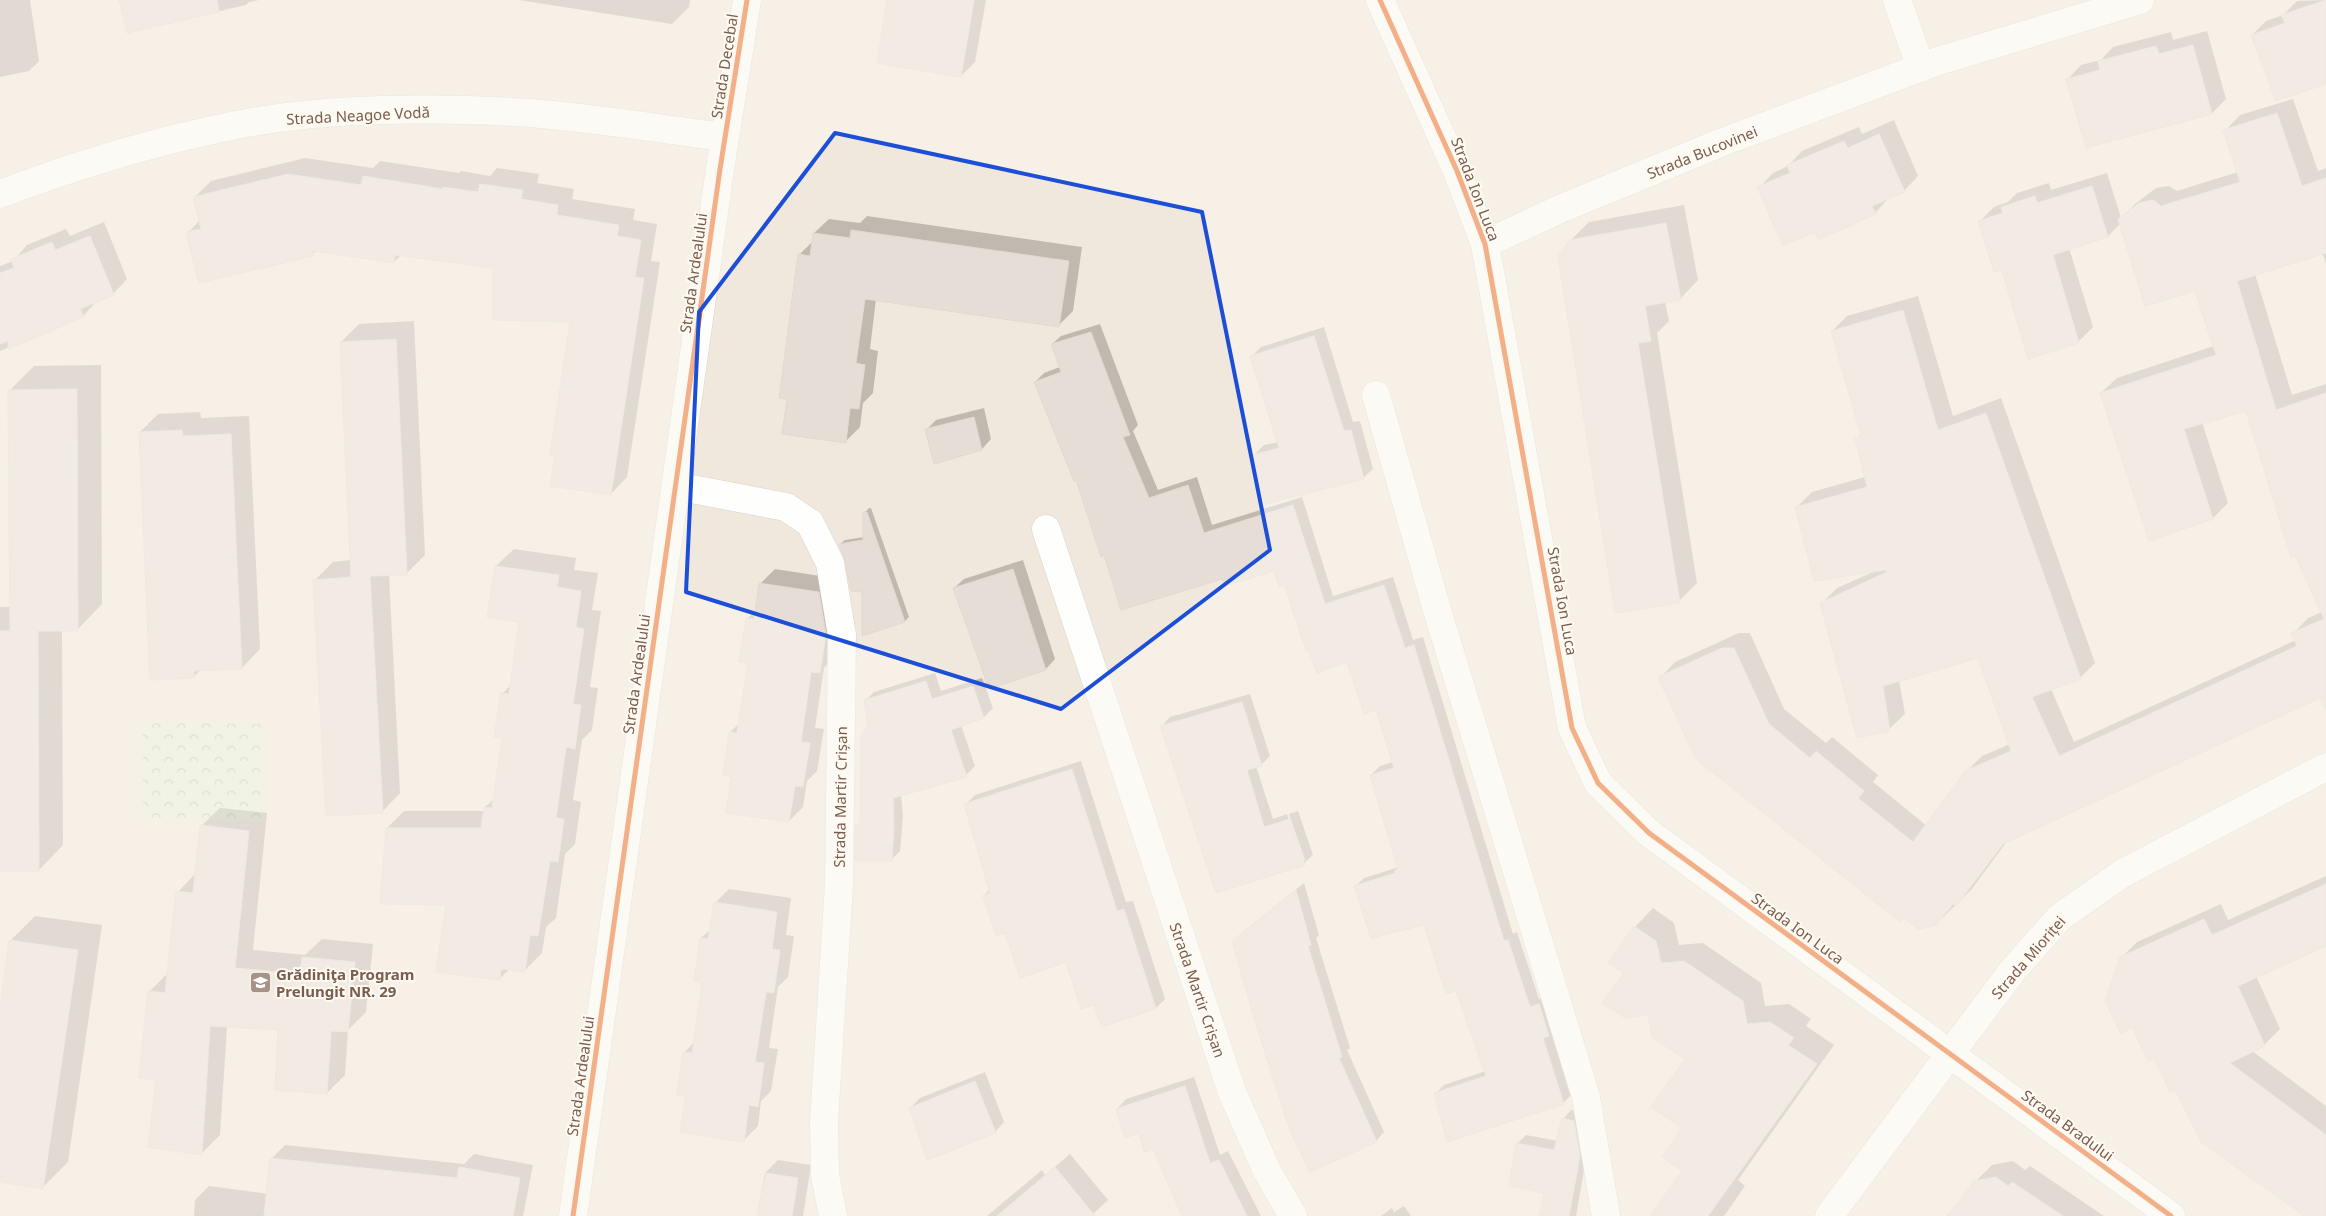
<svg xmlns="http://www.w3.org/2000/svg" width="2326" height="1216" viewBox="0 0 2326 1216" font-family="'Noto Sans',sans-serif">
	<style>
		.residential { fill: #f1e8dd }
		.forest { fill: url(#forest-crowns) }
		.shadow { fill: #0003 }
		.building { fill: #e6ded6; stroke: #e2d9d1 }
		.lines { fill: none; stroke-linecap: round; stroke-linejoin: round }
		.minor-casing { stroke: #d9d2cd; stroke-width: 29 }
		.secondary-casing { stroke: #d8d1ca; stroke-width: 29 }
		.minor { stroke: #fefefd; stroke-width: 28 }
		.secondary { stroke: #fefefd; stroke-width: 28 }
		.cycleway-casing { stroke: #fffaf2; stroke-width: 8 }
		.cycleway { stroke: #e8590c; stroke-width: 5 }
		.marked { fill: none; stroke: #1d4ed8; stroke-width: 4; stroke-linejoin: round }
		.labels { text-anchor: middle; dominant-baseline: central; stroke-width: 4; stroke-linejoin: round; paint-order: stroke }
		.street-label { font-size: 15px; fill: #795d4e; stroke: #fffaf2 }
		.poi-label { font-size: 15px; font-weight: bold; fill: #795d4e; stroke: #fffaf2; text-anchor: start }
	</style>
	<defs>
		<pattern id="forest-crowns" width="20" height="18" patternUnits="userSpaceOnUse" patternTransform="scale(1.25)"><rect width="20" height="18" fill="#e6f0da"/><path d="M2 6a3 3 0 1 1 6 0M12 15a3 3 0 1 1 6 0" fill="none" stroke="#bfc6b3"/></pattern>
	</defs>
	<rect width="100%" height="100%" fill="#f9f5ef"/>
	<!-- residential -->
	<path class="residential" d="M0,0H2326V1216H0Z"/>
	<!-- forest -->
	<path class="forest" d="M143,723L265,724L262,820H143Z"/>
	<!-- shadow -->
	<path class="shadow" d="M0,0H30L39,61L29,71L0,77Z
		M120,0H259L249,2L246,5L128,32Z
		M519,0H690L689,7L672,24Z
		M888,0H986L975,62L961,76Z
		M2326,0V83L2252,35L2266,21L2283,15L2297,1Z
		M2207,31L2226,99L2212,113L2067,80L2081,65L2101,60L2113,47L2171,32L2173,40Z
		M2293,99L2318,171L2326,168V264L2322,252L2255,274L2292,395L2326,384V694L2008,840L1971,890L1935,925L1660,678L1675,662L1739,633H1750L1784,709L1826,743L1832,737L1878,775L1873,782L1927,826L1966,772L1982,756L2010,744L1979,656L1899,680L1905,714L1889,729L1822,603L1837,588L1873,572L1797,507L1812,492L1865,477L1856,439L1862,433L1832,331L1847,316L1918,296L1953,416L2001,398L2095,663L2080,678L2051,689L2074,742L2296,640L2293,634L2308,618L2322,612L2246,409L2202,422L2228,503L2213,518L2149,539L2101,393L2117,378L2214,346L2196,289L2121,223L2108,236L2069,248L2093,327L2078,342L2003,269L1980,221L1994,207L2008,202L2017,193L2049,183L2051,190L2107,173L2121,218L2135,204L2156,188L2169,186L2177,191L2238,172L2225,131L2240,115Z
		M1894,120L1918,176L1904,191L1889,198L1875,213L1815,230L1759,188L1773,173L1788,166L1802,151L1859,127L1862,134Z
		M305,158L373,168L380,161L459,173L461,171L490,176L497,168L539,174L537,183L574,189L572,199L635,209L633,220L657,224L651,261L660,262L627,477L611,494L571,321L494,267L401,255L394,262L317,250L312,255L188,233L200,220L195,197L211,181Z
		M1684,205L1698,280L1680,299L1665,301L1669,321L1657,333L1697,583L1679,601L1570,241L1589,222Z
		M867,216L1082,247L1073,311L1058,326L876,299L870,349L878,351L873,393L863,403L860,427L846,441L788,398L799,255L813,241L814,233L829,219L860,223Z
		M104,222L127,279L113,294L97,301L83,316L0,351V266L13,261L27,245L66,229L70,236Z
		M414,321L425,555L407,573L389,574L400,793L382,812L315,580L333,562L351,560L341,342L359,324Z
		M1100,324L1138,425L1133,431L1158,490L1197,477L1212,525L1302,497L1333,596L1393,577L1413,640L1423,637L1513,934L1517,932L1539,999L1548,996L1572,1094L1563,1103L1435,1094L1444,1085L1486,1071L1457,990L1425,924L1356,886L1364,878L1399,867L1371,775L1380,766L1393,762L1377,709L1348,661L1274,569L1223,578L1105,554L1077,478L1035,382L1044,373L1060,367L1052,344L1061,336Z
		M1324,327L1353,422L1360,421L1373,469L1363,478L1254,455L1264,445L1279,442L1251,357L1261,347Z
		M101,365L102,604L78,629H62L63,845L39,870H0V607H11L10,390L34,366Z
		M984,408L991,439L982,449L927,429L936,420Z
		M200,412L201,418L249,416L260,649L242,668L201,670L194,676L140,432L158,414Z
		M869,508H871L909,617L905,621L863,634V591L840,544L845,540L864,537V513Z
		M514,549L576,558L574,570L598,573L592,610L601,611L590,687L598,688L592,730L582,740L573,800L581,802L575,844L565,854L556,918L546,927L542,953L525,970L510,969L499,979L447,903L387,828L404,811H485V807L495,798L504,737L502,694L512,684L521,621L496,566Z
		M1023,560L1055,659L1046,669L989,687L954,588L964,579Z
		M775,569L833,578L834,657L824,668L815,728L824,729L817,771L807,781L803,807L789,821L733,776L730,732L740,723L749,662L747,619L757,609L761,583Z
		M935,673L941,691L982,678L993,708L984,717L961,725L975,766L966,775L901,794L903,816L900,851L891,860L857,826L861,822L869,725L865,701L874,692Z
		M1250,694L1270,756L1261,765L1256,766L1273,819L1287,814L1302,860H1305L1289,814L1298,811L1313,855L1304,863L1217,891L1162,726L1170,717Z
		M1081,761L1126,902L1133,901L1165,999L1156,1008L1095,1003L1067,960L1006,931L984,895L990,889L966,804L975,795Z
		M220,808L267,813L253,950L305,955L322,939L373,944L366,1012L348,1030L345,1075L327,1093L280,1029L227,1026L220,1135L201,1154L157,1079L149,992L169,972L178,892L196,873L201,826Z
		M2326,876V945L2256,976L2280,1029L2264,1045L2252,1051L2326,1106V1216H2317L2121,958L2137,942L2221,904L2228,920Z
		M1304,883L1319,935L1316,938L1350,1048L1347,1050L1384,1132L1376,1141L1242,933Z
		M729,889L791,898L786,935L794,936L788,977L778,987L769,1048L778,1049L771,1091L761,1101L758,1126L743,1141L687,1095L678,1094L685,1052L694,1042L704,982L701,938L711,929L715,903Z
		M1653,908L1674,923L1679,945L1703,943L1761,983L1765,1006L1789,1004L1811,1019L1806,1026L1834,1045L1738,1180L1745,1186L1724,1216H1651L1685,1169L1684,1128L1687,1059L1649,1014L1626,972L1635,927Z
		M35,916L102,925L68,1162L43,1187L0,1181V1015L10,941Z
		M985,1072L1004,1122L995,1132L910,1108L920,1098Z
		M1194,1077L1220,1155L1228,1151L1261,1216H1183L1153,1148L1117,1109L1126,1099Z
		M1571,1110L1582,1112L1588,1147L1576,1216H1540L1546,1192L1518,1143L1526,1135L1558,1141L1563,1119Z
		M285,1145L464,1164L474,1154L533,1165L523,1216H194L195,1200L209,1186L268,1194L272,1158Z
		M1070,1154L1108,1200L1091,1216H987L1042,1170L1045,1175Z
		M778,1160L811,1165L803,1216H757L765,1173Z
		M2013,1161L2025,1170L2030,1166L2104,1216H1948L1975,1182L1992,1165Z
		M1404,1206L1411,1216H1381L1392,1208L1394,1212Z"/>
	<!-- building -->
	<path class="building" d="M119,0H217L219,12L127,33Z
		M887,0H974L961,77L877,63Z
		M2326,0V84L2276,101L2251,35L2285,23L2281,15Z
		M2193,45L2212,114L2086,148L2066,79L2100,70L2098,61L2156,46L2159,54Z
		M2277,113L2302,186L2326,178V253L2237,281L2276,410L2326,393V710L2320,698L2003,844L1956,906L1953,904L1935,926L1918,929L1903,917L1900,922L1696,759L1658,677L1722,648H1734L1769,724L1810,758L1816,751L1864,791L1858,798L1913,842L1965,771L2011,751L1978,658L1883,686L1890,731L1857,738L1820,603L1887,572L1886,570L1814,581L1795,507L1867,487L1855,438L1861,436L1831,331L1903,310L1938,430L1986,413L2081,679L2032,697L2059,756L2297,646L2291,633L2324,619L2295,555L2291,557L2246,411L2184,429L2213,519L2149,541L2100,393L2216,355L2195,291L2145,306L2118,219L2139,203L2153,200L2161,206L2240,182L2223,130Z
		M1879,134L1905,192L1872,206L1876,214L1818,240L1815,232L1783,246L1757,187L1790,173L1787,165L1844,141L1848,148Z
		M288,174L361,185L363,176L443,189V187L478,192L480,184L523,190L521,199L558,205L557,215L619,225L617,236L641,240L635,277L644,278L611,495L550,486L555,456L550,455L570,322L493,320V268L395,255L394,263L315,251H313V256L199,283L186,232L201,229L193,197Z
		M2092,186L2108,237L2053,255L2079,343L2028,359L2002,270L1994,272L1978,221L2003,213L2001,207L2035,196L2037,203Z
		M1666,223L1681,300L1645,306L1651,341L1638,343L1680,603L1615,613L1558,256L1569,240Z
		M851,230L1069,261L1059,327L865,299L856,363L865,365L859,409L850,408L846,443L782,434L787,399L779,398L798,254L810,256L813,233L850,238Z
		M90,236L114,295L80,309L84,317L8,349V341L0,344V273L14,268L11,259L52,242L55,250Z
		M1091,332L1130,435L1123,437L1149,498L1188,485L1204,533L1293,505L1325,604L1384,585L1405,648L1414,645L1504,941L1508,940L1530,1007L1539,1004L1549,1036L1543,1038L1564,1104L1447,1142L1434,1093L1486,1076L1456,991L1446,994L1424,925L1371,938L1354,886L1395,873V870L1398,869L1370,775L1394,768L1376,710L1364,714L1347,662L1317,673L1309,650L1306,651L1284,585L1279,587L1274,571L1225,586L1222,579L1121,610L1104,555L1101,557L1076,480L1074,481L1034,382L1061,372L1051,344Z
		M1314,336L1344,431L1351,430L1364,479L1265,504L1252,455L1279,448L1250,356Z
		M396,339L407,575L370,576L383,813L326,816L313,580L351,577L340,342Z
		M77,389L78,631H38L39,871H0V631H18H10L8,390Z
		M974,417L982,450L934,464L925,429Z
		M182,430L183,436L231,434L242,669L194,671V678L150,680L139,432Z
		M863,512H867L905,622L862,636V592L851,591L845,560L839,544L863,540Z
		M495,566L559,575L557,587L581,591L576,627L584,629L573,704L581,705L575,749L566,747L556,818L564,819L558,862L550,861L538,936L530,935L525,972L501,969L500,980L436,972L446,905L380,904L386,828H481L484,807L492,808L502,738L494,737L501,693L509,694L519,622L487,617Z
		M1013,569L1046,670L989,689L953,588Z
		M759,583L819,592L826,634L820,673L811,672L801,742L810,743L803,787L795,786L789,822L726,813L731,777L723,775L729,732L737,733L748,663L739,662L746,618L754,619Z
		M926,681L932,699L973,686L984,718L951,730L967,777L893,798L894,826L892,861H855V825H860L861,736L868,725L864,700Z
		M1242,702L1262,766L1247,770L1264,827L1290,819L1305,865L1216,893L1160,726Z
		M1072,769L1117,911L1124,909L1156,1009L1102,1027L1094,1005L1081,1009L1066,962L1020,978L1005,933L996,936L983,895L990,893L964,804Z
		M200,825L249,831L235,968L300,974L302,957L355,962L348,1032L331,1031L327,1094L275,1090L278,1030L210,1026L202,1155L148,1147L156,1080L139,1078L148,991L165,993L176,891L193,893Z
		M2326,884V946L2238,986L2265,1046L2230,1063L2326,1135V1216H2304L2201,1142L2175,1089L2170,1092L2154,1058L2148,1061L2132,1027L2121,1034L2105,1001L2120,957L2204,919L2212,935Z
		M1296,890L1311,945L1308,946L1342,1057L1339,1058L1377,1142L1310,1172L1290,1131L1254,1018L1232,941Z
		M714,902L777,912L772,949L780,950L774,993L766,992L755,1062L764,1063L758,1107L749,1105L744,1142L680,1132L686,1096L677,1095L683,1052L692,1053L702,983L694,981L700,938L708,939Z
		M1634,926L1656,941L1661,963L1684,961L1743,1001L1747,1024L1770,1022L1794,1038L1788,1045L1817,1064L1708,1216H1650L1682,1171L1662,1157L1682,1128L1651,1107L1685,1059L1652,1037L1648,1015L1625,1018L1602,1003L1624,973L1608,963Z
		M9,940L78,950L43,1189L0,1182V1010Z
		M975,1081L996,1133L927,1160L909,1108Z
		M1185,1086L1210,1163L1219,1160L1247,1216H1182L1153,1149L1144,1152L1139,1133L1125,1138L1116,1109Z
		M1562,1118L1574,1121L1580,1156L1569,1216H1539L1544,1193L1509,1186L1516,1143L1554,1150Z
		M270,1158L457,1178L459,1167L520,1178L513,1216H264Z
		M1055,1167L1095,1216H997Z
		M766,1173L798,1178L792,1216H757Z
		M1996,1177L2008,1186L2012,1182L2063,1216H1947L1974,1181Z"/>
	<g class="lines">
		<defs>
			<path id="minor" d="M1380,0L1457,171L1485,244L1572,728L1598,783L1649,833L2171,1216
				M1897,0L1921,68
				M0,194C76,165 156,141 236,125C326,107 438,107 530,113C595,118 660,129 725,137
				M1485,244L1560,209L1720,143L1938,61L2140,0
				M1376,395L1437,610L1586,1097L1606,1216
				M676,486L786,507L810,523L830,563L842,635L839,885L824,1121L825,1175L833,1216
				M1046,529L1232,1092L1267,1171L1293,1216
				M573,1216L720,169L747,0"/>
			<path id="secondary" d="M1829,1216L2013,970L2060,917L2123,873L2326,767"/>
		</defs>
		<!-- minor casing -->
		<use href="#minor" class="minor-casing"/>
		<!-- secondary casing -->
		<use href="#secondary" class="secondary-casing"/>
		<!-- minor -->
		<use href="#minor" class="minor"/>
		<!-- secondary -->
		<use href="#secondary" class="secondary"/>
		<defs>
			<path id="cycleway" d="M1380,0L1457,171L1485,244L1572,728L1598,783L1649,833L2171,1216
				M573,1216L720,169L747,0"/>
		</defs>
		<!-- cycleway casing -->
		<use href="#cycleway" class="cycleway-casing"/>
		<!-- cycleway -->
		<use href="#cycleway" class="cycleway"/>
	</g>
	<!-- marked area -->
	<path d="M0 0H2326V1216H0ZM835,133L1202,212L1270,550L1061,709L686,592L699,312Z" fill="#f9f5ef" fill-opacity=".55" fill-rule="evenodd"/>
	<path class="marked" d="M835,133L1202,212L1270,550L1061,709L686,592L699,312Z"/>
	<!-- icons -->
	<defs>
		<symbol id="school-square" viewBox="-11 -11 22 22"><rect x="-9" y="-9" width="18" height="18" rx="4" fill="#a69286" stroke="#fffaf2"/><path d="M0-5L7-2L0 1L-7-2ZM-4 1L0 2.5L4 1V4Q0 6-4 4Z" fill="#fff"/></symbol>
	</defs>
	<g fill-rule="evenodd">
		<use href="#school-square" x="248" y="970" width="25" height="25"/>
	</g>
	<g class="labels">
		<!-- street labels -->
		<g class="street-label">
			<text transform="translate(724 66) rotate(-81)">Strada Decebal</text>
			<text transform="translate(358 115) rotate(-3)">Strada Neagoe Vodă</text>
			<text transform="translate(1702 152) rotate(-22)">Strada Bucovinei</text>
			<text transform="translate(1476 189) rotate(69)">Strada Ion Luca</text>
			<text transform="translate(693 273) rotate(-82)">Strada Ardealului</text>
			<text transform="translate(1563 601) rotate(80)">Strada Ion Luca</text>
			<text transform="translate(636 674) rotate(-82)">Strada Ardealului</text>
			<text transform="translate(840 797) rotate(-89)">Strada Martir Crișan</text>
			<text transform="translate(1798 928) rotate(36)">Strada Ion Luca</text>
			<text transform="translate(2028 957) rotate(-49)">Strada Mioriței</text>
			<text transform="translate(1198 990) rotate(71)">Strada Martir Crișan</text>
			<text transform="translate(580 1076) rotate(-82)">Strada Ardealului</text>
			<text transform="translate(2068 1125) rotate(36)">Strada Bradului</text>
		</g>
		<!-- poi labels -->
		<g class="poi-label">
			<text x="276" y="974">Grădiniţa Program<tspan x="276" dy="17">Prelungit NR. 29</tspan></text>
		</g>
	</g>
</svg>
